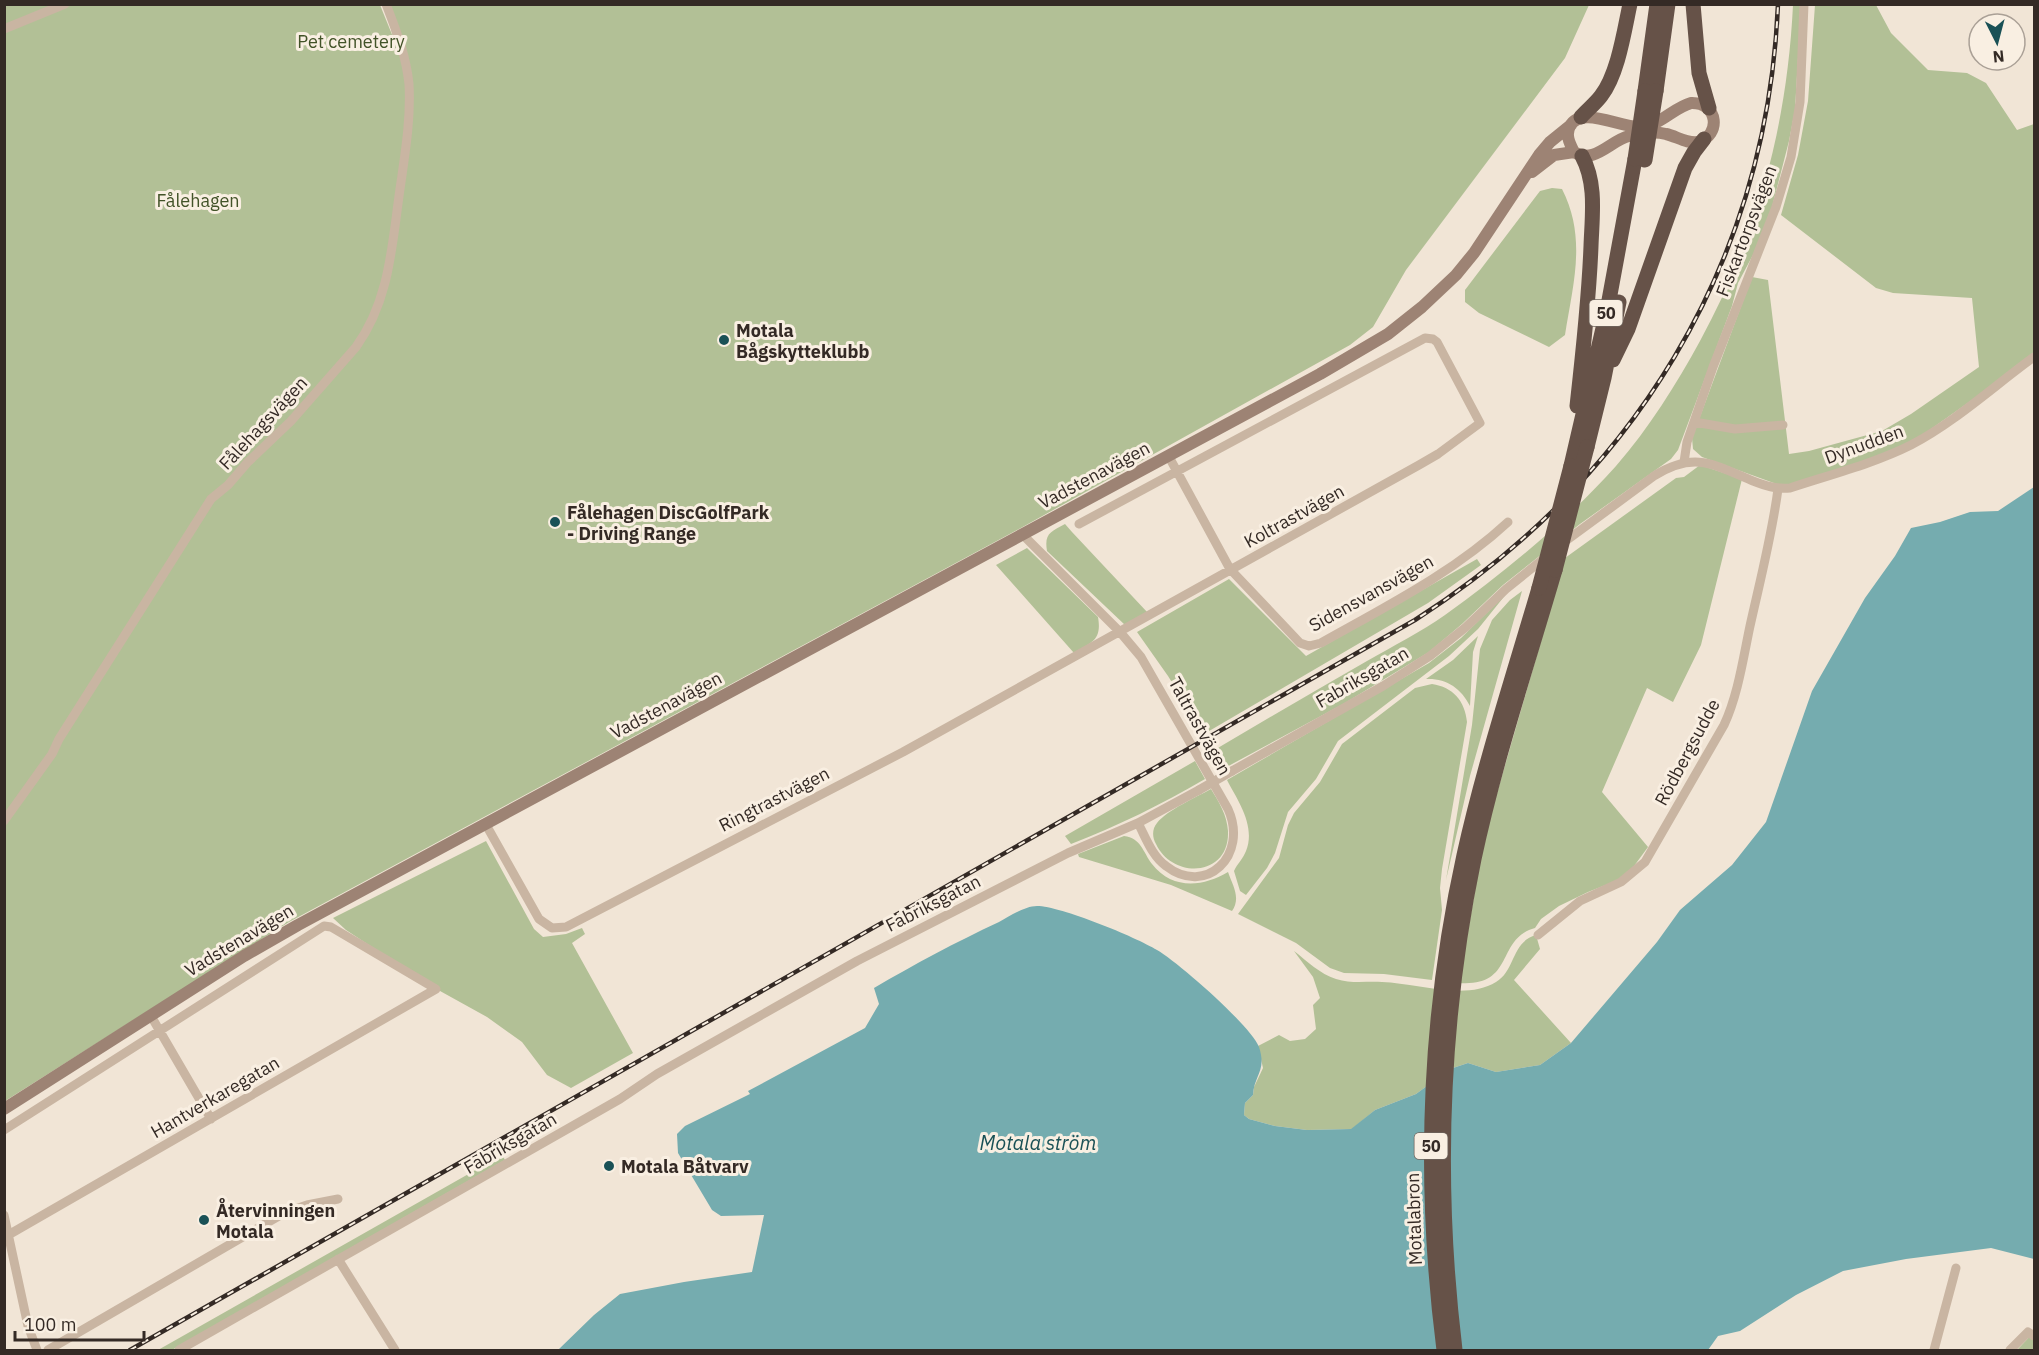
<svg xmlns="http://www.w3.org/2000/svg" width="2039" height="1355" viewBox="0 0 2039 1355" font-family="'IBM Plex Sans',sans-serif">
	<style>
		.green { fill: #b2c096 }
		.water { fill: #75acaf }
		.lines { fill: none; stroke-linecap: round; stroke-linejoin: round }
		.minor { stroke: #c9b5a2; stroke-width: 9 }
		.secondary { stroke: #9d8374; stroke-width: 12 }
		.trunk { stroke: #665248; stroke-width: 15 }
		.rail-casing { stroke: #342a25; stroke-width: 4.5 }
		.rail { stroke: #f9efe2; stroke-width: 2; stroke-dasharray: 7; stroke-linecap: butt }
		.minor-bridge { stroke: #c9b5a2; stroke-width: 9 }
		.trunk-bridge { stroke: #665248; stroke-width: 15 }
		.poi-dot { fill: #1a5156; stroke: #f9efe2; stroke-width: 2 }
		.labels { text-anchor: middle; dominant-baseline: central; stroke-width: 6; stroke-linejoin: round; paint-order: stroke }
		.shield { fill: #f9efe2; stroke: #6f655e; stroke-width: 1.5 }
		.shield-label { font-size: 16px; font-weight: bold; fill: #342a25 }
		.park-label { font-size: 18px; fill: #425328; stroke: #f9efe2 }
		.street-label { font-size: 18px; fill: #342a25; stroke: #f9efe2 }
		.poi-label { font-size: 18px; font-weight: bold; fill: #342a25; stroke: #f9efe2; text-anchor: start }
		.water-label { font-size: 20px; font-style: italic; fill: #1a5156; stroke: #f9efe2 }
	</style>
	<rect width="100%" height="100%" fill="#f1e5d6"/>
	<!-- green -->
	<path class="green" d="M4,5H380L393,37L385,5H1589L1565,58L1406,270L1373,327L1350,345L1019,529L289,922L5,1101Z
		M1793,5H1801L1795,110L1789,141L1772,207L1754,253L1738,283L1732,306L1678,450L1671,459L1580,524L1503,585L1462,624L1429,652L1345,703L1221,770L1211,752C1263,721 1315,691 1367,661C1393,646 1421,632 1445,615C1506,571 1566,522 1616,466C1649,428 1676,385 1700,341C1758,234 1787,126 1793,5Z
		M1815,5H1876L1891,33L1928,70L1967,73L1986,83L2017,130L2034,124V356L1907,446L1790,489L1702,457L1693,449L1692,438L1752,277L1768,280L1789,454L1809,451L1882,431L1911,414L1979,367L1972,298L1893,293L1876,288L1781,215L1798,155L1808,101Z
		M1552,188L1562,189C1587,238 1573,284 1565,335L1549,347L1479,313L1465,302V290L1540,191Z
		M1700,465L1742,479L1701,645L1673,702L1647,688L1602,792L1648,847L1626,877L1588,892L1559,906L1541,919L1535,928C1495,939 1516,987 1459,983L1479,867L1493,807L1565,558L1676,478L1684,477Z
		M1065,524L1072,532L1148,613L1125,625L1047,551C1044,533 1051,532 1065,524Z
		M1027,548L1098,617C1102,640 1092,642 1074,653L996,565Z
		M1477,559L1481,565L1428,603L1204,734L1168,676L1137,632L1229,579L1306,656Z
		M1522,591L1470,776L1446,880L1472,725L1480,649L1492,620L1510,600Z
		M1507,593L1478,629L1449,656L1338,741L1316,779L1288,812L1275,853L1267,868L1246,895L1240,891L1234,871C1237,864 1243,859 1246,851C1256,826 1238,801 1227,780L1429,663L1461,638Z
		M1478,636L1473,652L1470,706C1461,688 1446,678 1426,679L1453,660Z
		M1432,684C1453,687 1465,701 1467,722L1442,869L1440,888L1442,910L1432,980L1384,974L1344,973L1330,968L1296,943L1238,914L1279,858L1288,825L1294,813L1320,782L1342,744L1415,688Z
		M1195,761L1205,779C1162,804 1118,826 1071,844L1065,836Z
		M1211,789C1219,802 1227,815 1228,831C1230,877 1173,880 1156,844C1152,837 1152,829 1157,823C1167,810 1197,797 1211,789Z
		M1124,836C1141,838 1143,852 1152,864C1172,890 1203,887 1228,872C1233,886 1241,898 1232,911L1171,885L1079,857L1078,854Z
		M486,841L534,929L543,937L566,934L582,928L585,934L572,943L633,1053L571,1088L547,1075L522,1042L487,1017L431,986L346,930L333,918Z
		M1536,935L1540,949L1514,980L1571,1043L1540,1065L1496,1072L1468,1063L1450,1069L1416,1094L1375,1110L1352,1129L1307,1130L1275,1126L1249,1119L1244,1115L1245,1103L1253,1095L1254,1087L1263,1068L1258,1046L1279,1035L1290,1041L1305,1039L1316,1029L1313,1005L1320,998L1313,977L1294,951C1307,961 1320,974 1336,979C1352,984 1366,981 1382,982C1416,983 1466,1001 1496,982C1516,970 1511,942 1536,935Z
		M502,1155L505,1160L172,1350H158Z
		M2034,1332V1350H2017Z"/>
	<!-- water -->
	<path class="water" d="M2034,487V1259L1991,1248L1906,1259L1843,1271L1796,1295L1740,1331L1718,1336L1708,1350H558L594,1315L620,1294L684,1282L752,1272L764,1215L721,1216L712,1210L678,1153L677,1134L685,1126L750,1094L748,1091L865,1028L879,1004L874,988C915,964 956,942 999,922C1010,916 1025,906 1037,906C1060,906 1136,937 1157,950C1178,962 1251,1026 1259,1047C1267,1071 1254,1075 1253,1095L1245,1103L1244,1115L1249,1119L1275,1126L1307,1130L1351,1129L1375,1110L1416,1094L1450,1069L1468,1063L1496,1072L1540,1065L1571,1043L1657,942L1680,910L1732,865L1766,822L1812,691L1865,598L1895,556L1911,528L1940,522L1970,512L1998,511Z"/>
	<g class="lines">
		<!-- minor -->
		<path class="minor" d="M4,29L65,4
			M1694,422L1735,429L1783,425
			M1168,455L1230,569L1300,643L1309,646L1321,643C1385,607 1453,573 1508,522
			M1684,462L1687,442L1713,367L1776,207L1791,157L1800,102L1804,4
			M1022,534L1120,632L1141,657L1228,809C1249,855 1206,897 1166,866C1152,856 1146,838 1138,823
			M1563,543L1654,476C1694,451 1713,464 1753,481C1766,486 1775,489 1790,488C1829,475 1873,464 1911,445C1955,422 1994,386 2034,357
			M1232,771L1383,686L1430,656L1466,627L1506,589L1547,556
			M4,821L52,754L59,739L211,499L228,485L247,463L291,421L356,347C390,300 392,244 400,189C405,154 411,119 409,84C406,55 396,30 386,4
			M485,823L539,919L552,928L566,927L903,752L1419,465L1438,454L1480,423L1437,342L1433,339L1425,338L1079,524
			M1538,935L1580,901L1621,882L1645,862L1724,725C1738,695 1743,659 1750,626C1760,581 1772,535 1778,489
			M151,1016L211,1119
			M4,1130L324,926L331,927L436,989L10,1234
			M4,1215L28,1326L37,1350
			M338,1259L395,1350
			M48,1350L284,1213L307,1205L338,1199
			M179,1350L620,1099L657,1074L857,961L1068,853L1138,823L1199,790
			M1934,1350L1956,1268
			M2010,1350L2028,1332L2034,1336"/>
		<!-- secondary -->
		<path class="secondary" d="M1691,103C1719,102 1721,136 1698,142C1687,144 1676,136 1666,134C1654,131 1641,133 1629,136C1611,140 1594,165 1574,152C1570,144 1565,135 1570,126C1581,105 1620,128 1641,127C1661,125 1673,108 1691,103Z
			M1532,172L1554,155L1574,152
			M4,1109L244,956L298,925L1320,374L1388,334L1422,307L1456,275L1474,253L1539,155L1550,142L1571,125"/>
		<!-- trunk -->
		<path class="trunk" d="M1693,4L1699,73L1709,108
			M1645,91L1657,4
			M1656,91L1668,4
			M1581,117C1587,110 1595,104 1601,96C1618,74 1624,32 1630,4
			M1613,360L1628,329L1685,168L1694,152L1704,139
			M1577,406C1583,353 1589,299 1591,246C1592,216 1597,184 1582,156
			M1587,447L1604,378L1619,302
			M1571,466L1607,311L1635,159
			M1444,1350C1423,1185 1428,1018 1464,855C1484,765 1513,677 1539,588
			M1455,1350C1435,1184 1440,1023 1474,859C1495,761 1527,666 1555,570"/>
		<defs>
			<path id="rail" d="M130,1350L1415,620C1633,480 1767,265 1778,4"/>
		</defs>
		<!-- rail casing -->
		<use href="#rail" class="rail-casing"/>
		<!-- rail -->
		<use href="#rail" class="rail"/>
		<!-- minor-bridge -->
		<path class="minor-bridge" d="M1199,790L1232,771"/>
		<!-- trunk-bridge -->
		<path class="trunk-bridge" d="M1635,159L1645,91
			M1645,160L1656,91
			M1555,570L1587,447
			M1539,588L1571,466"/>
	</g>
	<!-- markers -->
	<g class="poi-dot">
		<circle cx="724" cy="340" r="6"/>
		<circle cx="555" cy="522" r="6"/>
		<circle cx="609" cy="1166" r="6"/>
		<circle cx="204" cy="1220" r="6"/>
	</g>
	<g class="labels">
		<!-- shield labels -->
		<g class="shield">
			<rect x="1589.5" y="300" width="33" height="26" rx="4.5"/>
			<rect x="1414.5" y="1133" width="33" height="26" rx="4.5"/>
		</g>
		<g class="shield-label">
			<text x="1606" y="313">50</text>
			<text x="1431" y="1146">50</text>
		</g>
		<!-- park labels -->
		<g class="park-label">
			<text x="351" y="41">Pet cemetery</text>
			<text x="198" y="200">Fålehagen</text>
		</g>
		<!-- street labels -->
		<g class="street-label">
			<text transform="translate(1746 231) rotate(-69)">Fiskartorpsvägen</text>
			<text transform="translate(263 423) rotate(-47)">Fålehagsvägen</text>
			<text transform="translate(1864 444) rotate(-20)">Dynudden</text>
			<text transform="translate(1094 475) rotate(-28)">Vadstenavägen</text>
			<text transform="translate(1294 516) rotate(-29)">Koltrastvägen</text>
			<text transform="translate(1371 593) rotate(-29)">Sidensvansvägen</text>
			<text transform="translate(1362 677) rotate(-30)">Fabriksgatan</text>
			<text transform="translate(666 705) rotate(-28)">Vadstenavägen</text>
			<text transform="translate(1200 726) rotate(61)">Taltrastvägen</text>
			<text transform="translate(1687 752) rotate(-62)">Rödbergsudde</text>
			<text transform="translate(774 799) rotate(-27)">Ringtrastvägen</text>
			<text transform="translate(933 903) rotate(-27)">Fabriksgatan</text>
			<text transform="translate(239 940) rotate(-31)">Vadstenavägen</text>
			<text transform="translate(215 1097) rotate(-30)">Hantverkaregatan</text>
			<text transform="translate(510 1143) rotate(-30)">Fabriksgatan</text>
			<text transform="translate(1414 1219) rotate(-92)">Motalabron</text>
		</g>
		<!-- poi labels -->
		<g class="poi-label">
			<text x="736" y="330">Motala<tspan x="736" dy="21">Bågskytteklubb</tspan></text>
			<text x="567" y="512">Fålehagen DiscGolfPark<tspan x="567" dy="21">- Driving Range</tspan></text>
			<text x="621" y="1166">Motala Båtvarv</text>
			<text x="216" y="1210">Återvinningen<tspan x="216" dy="21">Motala</tspan></text>
		</g>
		<!-- water labels -->
		<g class="water-label">
			<text x="1038" y="1142">Motala ström</text>
		</g>
	</g>
	<!-- border -->
	<rect width="2039" height="1355" fill="none" stroke="#342a25" stroke-width="12"/>
	<!-- north arrow -->
	<g transform="translate(1997 42) rotate(174)"><circle r="28" fill="#f9efe2" stroke="#aaa096" stroke-width="1.5"/>
	<path d="M0-4.5L10 22L0 15L-10 22Z" fill="#1a5156"/>
	<text y="-9" font-size="16" font-weight="bold" text-anchor="middle" fill="#342a25">N</text>
	</g>
	<!-- scale -->
	<path d="M15 1331v9h129v-9" fill="none" stroke="#342a25" stroke-width="3"/>
	<text x="24" y="1331" font-size="18" fill="#342a25" stroke="#f9efe2" stroke-width="4.5" paint-order="stroke">100 m</text>
</svg>
